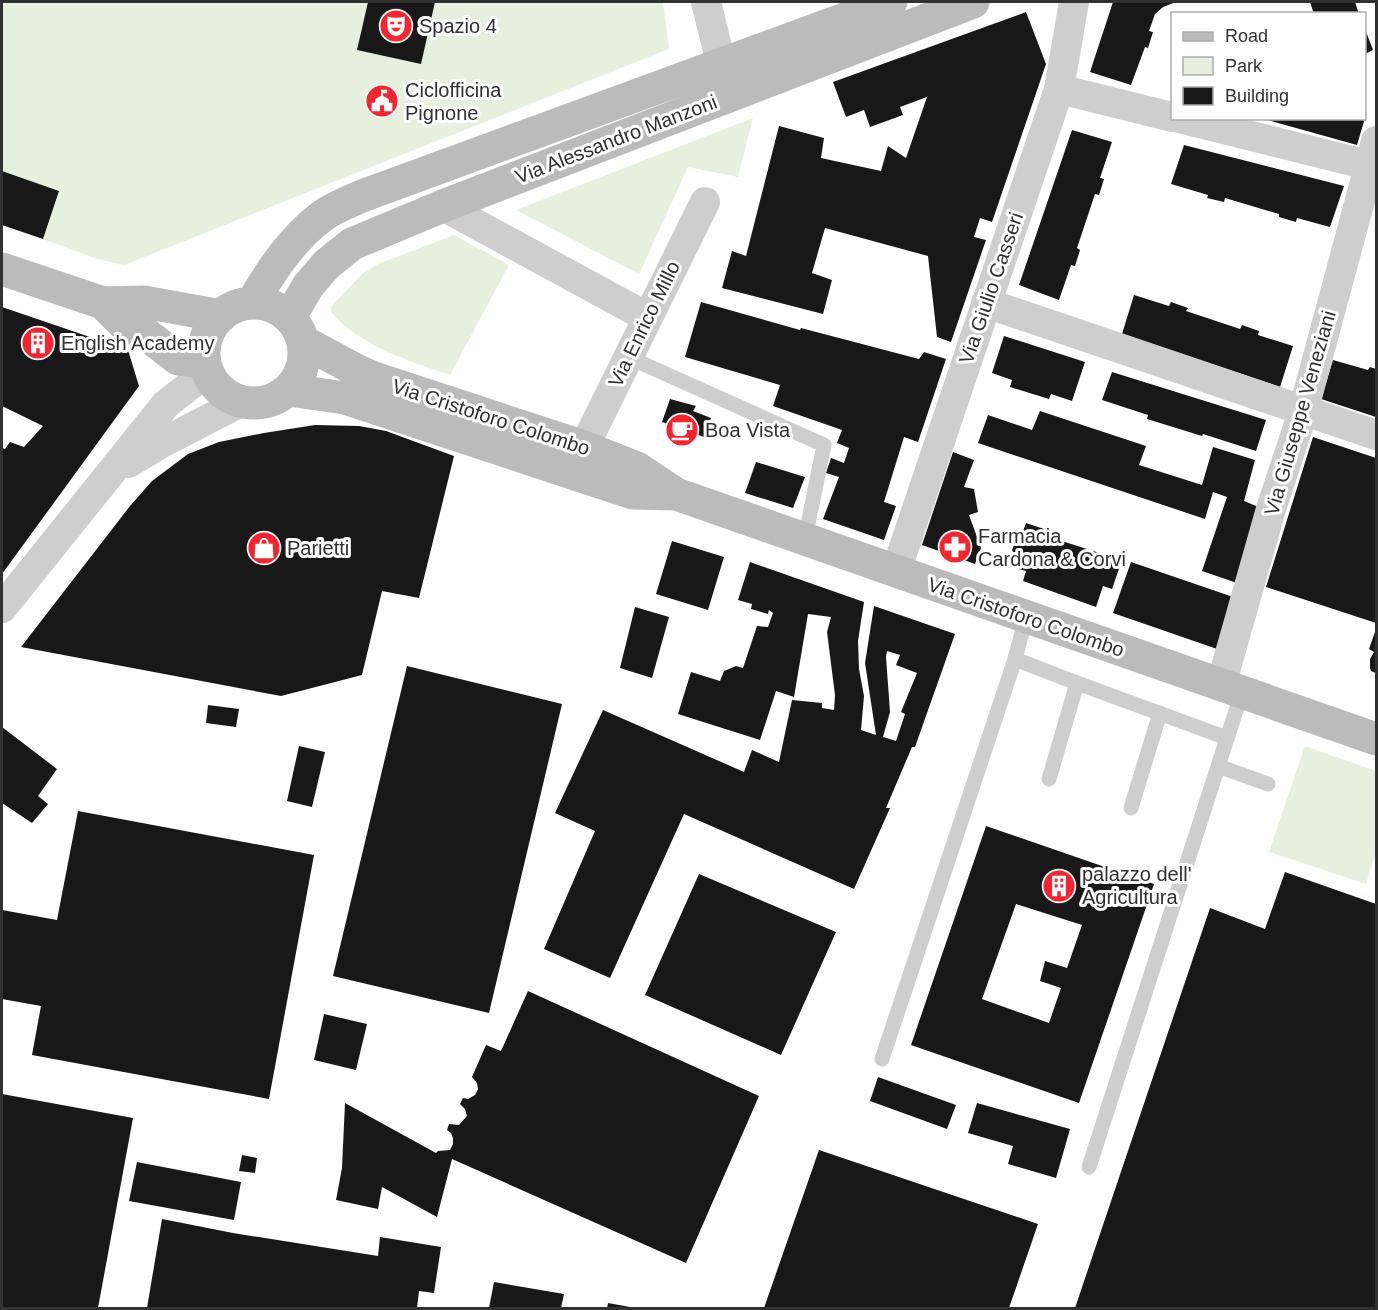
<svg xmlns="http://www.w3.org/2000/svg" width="1378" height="1310" viewBox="0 0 1378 1310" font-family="Helvetica,sans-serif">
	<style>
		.green { fill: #e7efde }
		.building { fill: #181818; fill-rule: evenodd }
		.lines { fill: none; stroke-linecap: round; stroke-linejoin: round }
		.lane { stroke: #cecece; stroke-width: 15 }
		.street { stroke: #cecece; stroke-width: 30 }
		.secondary { stroke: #bbb; stroke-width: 33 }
		.labels { text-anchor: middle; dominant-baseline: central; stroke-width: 6; stroke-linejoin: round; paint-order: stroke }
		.poi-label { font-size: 20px; fill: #313131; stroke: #fff; text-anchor: start }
		.street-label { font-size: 20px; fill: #313131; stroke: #fff }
	</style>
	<rect width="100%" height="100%" fill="#fff"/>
	<!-- green -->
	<path class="green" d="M2,2H663L669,49L124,265L97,259L43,239L59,191L2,171Z
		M753,118L738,177L688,167L639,274L516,210Z
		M454,235L509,265L450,375C411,362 358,345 331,312L332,306L363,273L378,264Z
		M1305,746L1376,771V852L1366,884L1269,852Z"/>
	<!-- building -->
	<path class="building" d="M368,2H435L421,64L357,50Z
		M1113,2H1176L1163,7L1155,14L1149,31L1153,32L1148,48L1145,47L1131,85L1090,72Z
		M1310,2H1355L1359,14H1314Z
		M1026,12L1046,64L992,222L980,218L974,237L986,240L951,342L937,337L928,256L825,228L812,273L832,280L823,314L722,288L732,251L746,256L779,126L824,138L821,158L881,171L888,146L906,158L927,97L900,107L903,115L870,127L864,110L846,117L833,82Z
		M1365,29L1373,50L1365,54Z
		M389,85L394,112L375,116L370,89Z
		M1260,118H1365L1357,145Z
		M1072,130L1112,142L1100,178L1104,179L1099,195L1095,194L1077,248L1080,250L1075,266L1071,265L1059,300L1019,285Z
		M1184,145L1344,186L1330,227L1297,218L1296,222L1279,217V214L1225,198L1224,202L1207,198L1208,195L1171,184Z
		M2,171L59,191L43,239L2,225Z
		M1134,295L1169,306L1171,302L1188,308L1186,311L1240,329L1242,325L1259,331L1258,335L1293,346L1280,387L1122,334Z
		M701,302L800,330L801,328L919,359L924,352L946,359L918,442L904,437L884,502L896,506L884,540L823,519L839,477L826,473L831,458L844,463L849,448L837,443L842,430L773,406L780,385L685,357Z
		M2,307L128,350L139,386L2,574V448L5,449L10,442L24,447L43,426L2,406Z
		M1004,336L1085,362L1072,401L1051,394L1049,399L1010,387L1012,380L992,373Z
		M1333,360L1368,370L1370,367L1376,369V417L1321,399Z
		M1112,372L1266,420L1256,451L1203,434L1202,436L1147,419L1148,415L1102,400Z
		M670,399L696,406L693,411L711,418L704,437L662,422Z
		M1040,411L1146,446L1139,465L1202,485L1213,447L1255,460L1244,501L1261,508L1237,583L1202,571L1227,497L1213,492L1205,519L978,443L988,415L1032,430Z
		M315,425L359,426L386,431L454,456L419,598L382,591L362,675L281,696L21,647L130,506L152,481L188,454L219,442L264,433Z
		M1313,437L1376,458V623L1266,587Z
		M953,452L974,460L964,487L974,489L978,512L969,515L981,548L975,564L922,545Z
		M756,462L805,477L793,508L745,493Z
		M1026,523L1047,530L1046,536L1109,556L1112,560L1121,563L1112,589L1103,586L1096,607L1023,581L1026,571L1012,567L1016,556L1012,550L1014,545L1019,542Z
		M672,541L724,557L708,610L656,594Z
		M750,562L864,602L858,641L859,669L864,696L861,730L876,735L865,663L874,606L955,634L915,747H912L886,808H890L854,889L684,814L610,978L544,949L595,831L555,813L603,710L744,772L752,750L779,762L792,700L822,703V708L834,710L835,695L827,632L831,617L808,614L794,697L776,691L760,740L678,714L691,672L720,681L724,671L736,666L743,668L757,626L768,627L773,613L769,610L768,614L751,609L752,604L738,600ZM887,651L900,655L896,665L917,673L901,712L905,714L896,741L883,737L890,712L886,657Z
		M1131,562L1239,599L1220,650L1113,613Z
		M635,607L669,617L652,678L620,668Z
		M1376,629V673L1371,671L1370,668V659L1374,652L1369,649Z
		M407,666L562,704L489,1013L333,976Z
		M208,705L239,709L236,727L206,723Z
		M2,727L57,769L38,796L48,804L32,823L2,803Z
		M299,746L325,752L312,807L287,801Z
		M78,811L314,855L269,1099L32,1055L41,1006L2,999V910L57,920Z
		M986,826L1154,884L1079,1103L911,1045ZM1016,904L1082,925L1067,968L1045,961L1040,981L1061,988L1049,1023L982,999Z
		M1285,872L1376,904V1308H1075L1210,908L1265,929Z
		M699,874L836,932L781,1055L645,995Z
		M528,991L759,1096L686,1263L452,1159L437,1217L382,1187L378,1209L336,1200L342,1168L345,1103L436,1153L438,1151L450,1150L453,1144V1138L451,1133L447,1130L449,1124L459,1125L467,1116L465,1109L460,1104L463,1098L468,1099L475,1095L478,1089L477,1083L472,1077L486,1045L501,1051Z
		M324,1014L367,1024L356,1070L314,1060Z
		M878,1077L956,1105L947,1129L870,1101Z
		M2,1094L133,1118L98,1308H2Z
		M977,1103L1070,1129L1056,1178L1008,1164L1013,1146L968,1133Z
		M819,1150L1038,1224L1009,1308H764Z
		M242,1155L257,1158L255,1173L239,1171Z
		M137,1162L241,1182L234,1220L129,1201Z
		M162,1219L233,1233L378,1256L380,1237L441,1247L434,1293L419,1291L417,1308H147Z
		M494,1282L564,1294L561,1308H489Z
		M608,1303L630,1307V1308H607Z"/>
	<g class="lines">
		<!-- lane -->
		<path class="lane" d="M628,357L824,445L805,539
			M1015,659L1026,617
			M1218,766L1268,784
			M1049,779L1077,683L1227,738
			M1131,808L1160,713
			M882,1059L1015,659L1077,683
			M1089,1167L1242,692"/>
		<!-- street -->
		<path class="street" d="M706,2L721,63
			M1059,89L1172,117
			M1179,118L1376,167
			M443,206L647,317
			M986,303L1376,435
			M584,447L705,202
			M128,463L160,444L241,402
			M896,571L1059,89L1074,2
			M2,608L166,404L206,373
			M1221,685L1271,509L1303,412L1376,141"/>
		<!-- secondary -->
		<path class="secondary" d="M2,269L103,303L144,302L221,316
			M204 353a50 50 0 1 1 100 0a50 50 0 1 1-100 0Z
			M103,303L123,323L146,334L178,359L204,362
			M252,303C271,271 291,240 321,217C332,208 349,202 362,196L891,2
			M290,317L308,286L327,264L352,244L443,206L973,2
			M304,342L356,370L374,378L584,447L637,468L676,494L1376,739
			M289,390L345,398L633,493L676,494"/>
	</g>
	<!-- icons -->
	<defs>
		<symbol id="theatre-disc" viewBox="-11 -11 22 22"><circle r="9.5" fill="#f7242e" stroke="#fff"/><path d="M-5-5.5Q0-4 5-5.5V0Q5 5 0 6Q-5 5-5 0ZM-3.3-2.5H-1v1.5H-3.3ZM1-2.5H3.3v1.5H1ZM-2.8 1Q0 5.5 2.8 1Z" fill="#fff"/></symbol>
		<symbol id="civic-disc" viewBox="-11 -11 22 22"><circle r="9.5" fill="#f7242e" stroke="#fff"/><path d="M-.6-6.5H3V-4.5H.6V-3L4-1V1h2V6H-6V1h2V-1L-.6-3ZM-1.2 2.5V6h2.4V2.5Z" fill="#fff"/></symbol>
		<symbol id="building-disc" viewBox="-11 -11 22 22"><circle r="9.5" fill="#f7242e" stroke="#fff"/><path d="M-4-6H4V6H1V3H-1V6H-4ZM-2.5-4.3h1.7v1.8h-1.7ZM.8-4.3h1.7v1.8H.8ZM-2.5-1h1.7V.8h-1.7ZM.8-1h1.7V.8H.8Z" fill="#fff"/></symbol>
		<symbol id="cafe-disc" viewBox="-11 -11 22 22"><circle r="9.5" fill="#f7242e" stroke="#fff"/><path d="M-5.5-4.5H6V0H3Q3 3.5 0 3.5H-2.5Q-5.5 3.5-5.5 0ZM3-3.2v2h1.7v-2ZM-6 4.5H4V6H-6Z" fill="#fff"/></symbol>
		<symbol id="pharmacy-disc" viewBox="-11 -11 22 22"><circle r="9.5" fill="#f7242e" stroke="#fff"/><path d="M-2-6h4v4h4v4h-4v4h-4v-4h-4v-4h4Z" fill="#fff"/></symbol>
		<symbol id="shop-disc" viewBox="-11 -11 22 22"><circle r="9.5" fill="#f7242e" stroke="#fff"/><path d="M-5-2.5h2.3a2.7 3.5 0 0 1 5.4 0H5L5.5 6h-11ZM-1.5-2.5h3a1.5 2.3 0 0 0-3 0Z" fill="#fff"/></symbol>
	</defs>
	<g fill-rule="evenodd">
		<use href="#theatre-disc" x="377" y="7" width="38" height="38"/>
		<use href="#civic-disc" x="363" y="82" width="38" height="38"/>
		<use href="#building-disc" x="19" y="324" width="38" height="38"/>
		<use href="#cafe-disc" x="663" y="411" width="38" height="38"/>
		<use href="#pharmacy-disc" x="936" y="528" width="38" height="38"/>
		<use href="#shop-disc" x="245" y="529" width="38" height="38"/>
		<use href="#building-disc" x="1040" y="867" width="38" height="38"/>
	</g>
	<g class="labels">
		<!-- poi labels -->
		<g class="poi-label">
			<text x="419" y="26">Spazio 4</text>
			<text x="405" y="90">Ciclofficina<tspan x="405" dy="23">Pignone</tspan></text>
			<text x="61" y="343">English Academy</text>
			<text x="705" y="430">Boa Vista</text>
			<text x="978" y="536">Farmacia<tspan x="978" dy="23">Cardona &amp; Corvi</tspan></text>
			<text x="287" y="548">Parietti</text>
			<text x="1082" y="874">palazzo dell'<tspan x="1082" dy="23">Agricultura</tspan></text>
		</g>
		<!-- street labels -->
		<g class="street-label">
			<text transform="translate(616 139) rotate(-21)">Via Alessandro Manzoni</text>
			<text transform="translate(991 288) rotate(-71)">Via Giulio Casseri</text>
			<text transform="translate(644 324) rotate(-64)">Via Enrico Millo</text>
			<text transform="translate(1300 413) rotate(-74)">Via Giuseppe Veneziani</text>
			<text transform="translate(491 417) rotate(18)">Via Cristoforo Colombo</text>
			<text transform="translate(1026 617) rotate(19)">Via Cristoforo Colombo</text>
		</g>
	</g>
	<!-- border -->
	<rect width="1378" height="1310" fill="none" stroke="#313131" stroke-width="6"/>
	<!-- legend -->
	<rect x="1171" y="12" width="195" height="108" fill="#ffffff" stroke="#adadad" stroke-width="1.5"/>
	<rect x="1183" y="32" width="30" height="9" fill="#bbbbbb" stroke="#adadad" stroke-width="1.5"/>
	<text x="1225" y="42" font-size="18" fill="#313131">Road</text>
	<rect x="1183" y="57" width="30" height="18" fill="#e7efde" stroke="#adadad" stroke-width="1.5"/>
	<text x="1225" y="72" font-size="18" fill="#313131">Park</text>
	<rect x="1183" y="87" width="30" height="18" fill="#181818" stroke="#adadad" stroke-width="1.5"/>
	<text x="1225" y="102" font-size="18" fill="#313131">Building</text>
</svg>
